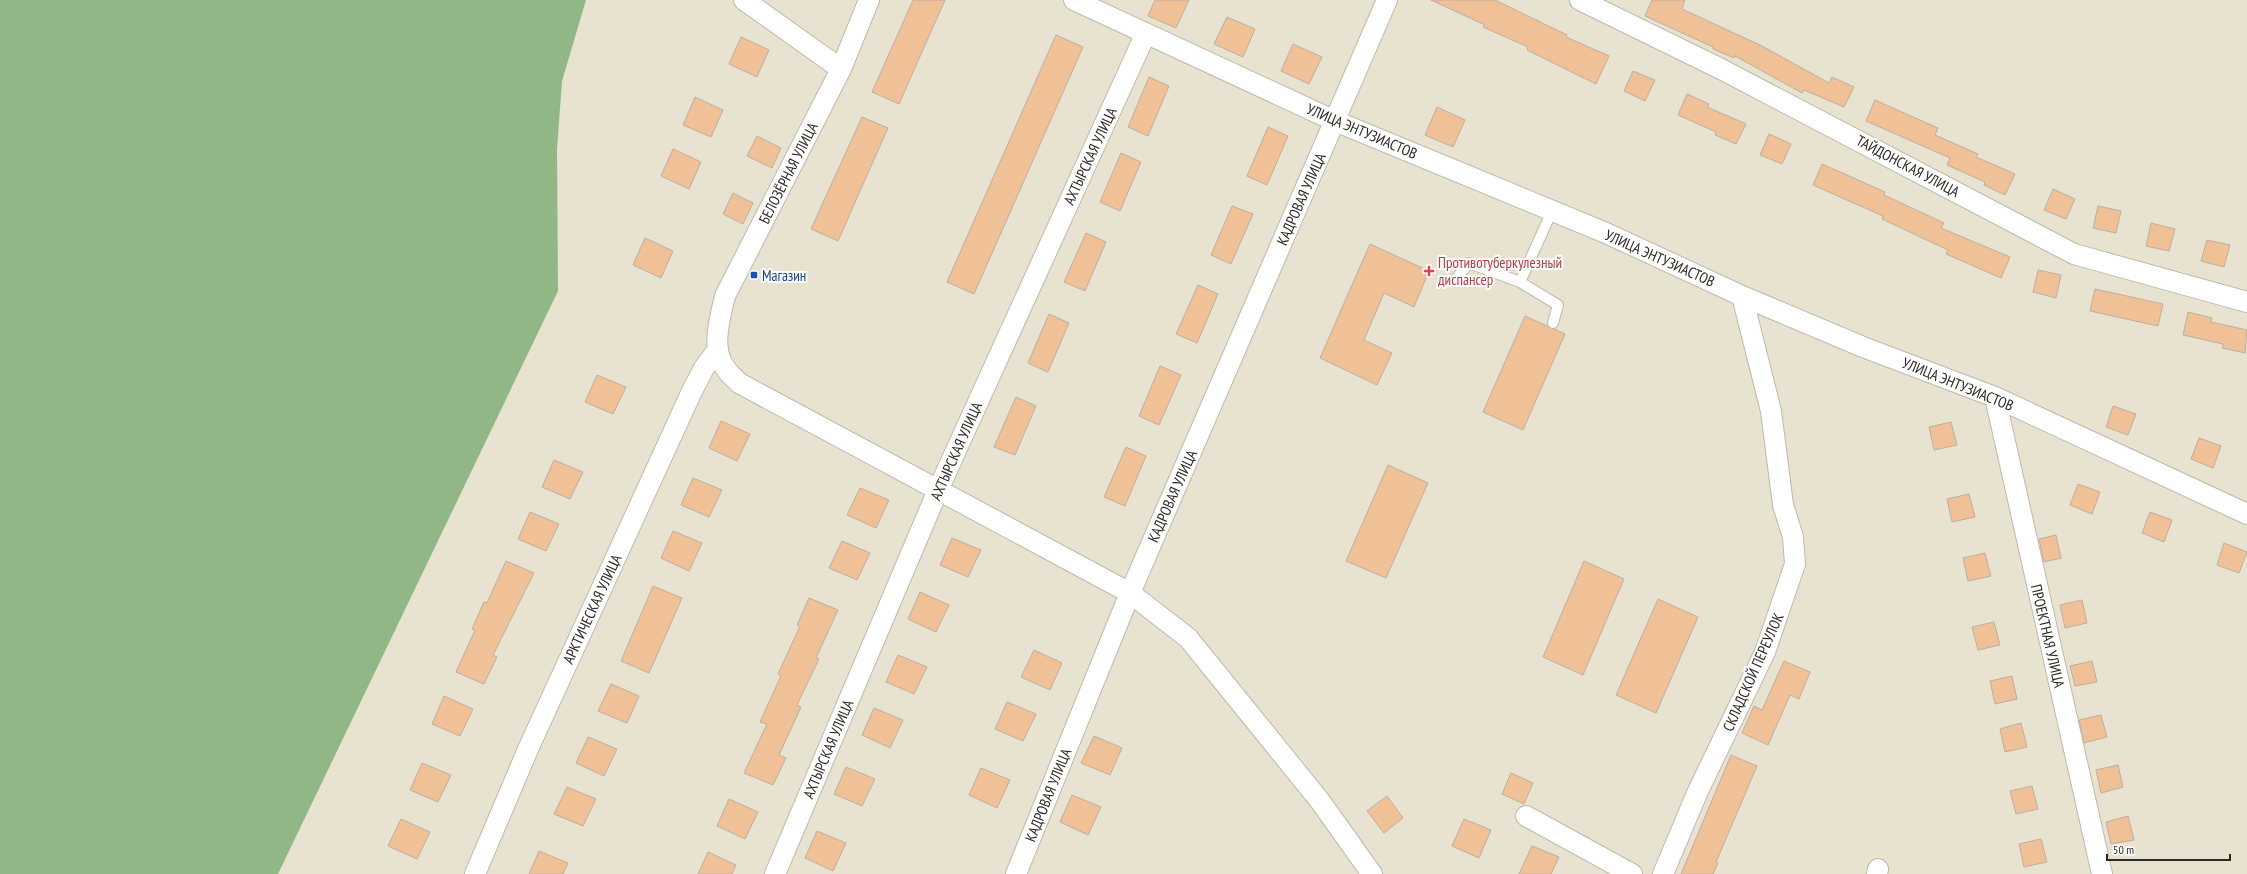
<svg xmlns="http://www.w3.org/2000/svg" width="2247" height="874" viewBox="0 0 2247 874" font-family="'PT Sans Narrow',sans-serif">
	<style>
		.forest { fill: #92b787 }
		.building { fill: #f0c196; stroke: #bdaea2 }
		.lines { fill: none; stroke-linecap: round; stroke-linejoin: round }
		.lane-casing { stroke: #beb9a8; stroke-width: 12 }
		.street-casing { stroke: #beb9a8; stroke-width: 22 }
		.lane { stroke: #fff; stroke-width: 10 }
		.street { stroke: #fff; stroke-width: 20 }
		.health-dot { fill: #e0444e; stroke: #fff; stroke-width: 1.5 }
		.transit-dot { fill: #1a4fb4; stroke: #fff; stroke-width: 1.5 }
		.labels { text-anchor: middle; dominant-baseline: central; stroke-width: 4; stroke-linejoin: round; paint-order: stroke }
		.street-label { font-size: 15px; fill: #2c2a23; stroke: #fff }
		.health-label { font-size: 15px; fill: #be3a42; stroke: #fff; text-anchor: start }
		.transit-label { font-size: 15px; fill: #164399; stroke: #fff; text-anchor: start }
	</style>
	<rect width="100%" height="100%" fill="#e8e2d0"/>
	<!-- forest -->
	<path class="forest" d="M0,0H586L562,81L557,149L558,291L278,874H0Z"/>
	<!-- building -->
	<path class="building" d="M913,0H945L899,104L872,92Z
		M1155,0H1189L1176,28L1148,16Z
		M1431,0H1495L1567,35L1566,37L1609,56L1596,84L1527,50L1528,47L1483,27L1485,25Z
		M1652,0H1685L1682,9L1762,46L1829,83L1832,77L1854,87L1844,107L1804,90L1802,93L1735,56L1734,58L1713,49V47L1645,16Z
		M1227,17L1255,29L1243,57L1214,44Z
		M1056,35L1083,47L974,294L947,282Z
		M741,37L769,50L757,77L729,64Z
		M1293,44L1322,57L1309,84L1281,71Z
		M1633,71L1655,80L1645,101L1624,91Z
		M1149,77L1169,86L1148,136L1128,127Z
		M1687,94L1709,104L1707,107L1746,124L1736,144L1715,135L1716,132L1678,115Z
		M695,97L723,110L711,137L683,125Z
		M1875,100L1938,128L1935,135L1978,154L1976,157L2015,174L2005,195L1984,185L1985,182L1947,165L1950,158L1866,121Z
		M1437,107L1465,120L1453,147L1425,135Z
		M862,117L888,128L838,241L811,229Z
		M1268,127L1288,136L1267,185L1247,176Z
		M1769,134L1791,144L1782,164L1760,155Z
		M757,136L781,148L772,168L747,156Z
		M673,149L701,162L689,189L661,176Z
		M1121,153L1141,162L1120,211L1100,202Z
		M1822,164L1885,192L1884,195L1944,223L1941,228L2010,257L2001,278L1946,254L1948,250L1882,219L1883,216L1813,185Z
		M2053,189L2075,199L2066,219L2044,210Z
		M733,193L753,203L743,224L723,214Z
		M1232,206L1253,214L1231,264L1211,255Z
		M2098,206L2121,211L2116,233L2093,228Z
		M2151,223L2175,229L2169,251L2146,246Z
		M1086,233L1106,242L1085,291L1064,282Z
		M645,238L673,251L661,278L633,265Z
		M2207,240L2230,245L2224,267L2201,261Z
		M1370,244L1429,271L1414,307L1384,293L1364,340L1392,353L1377,385L1320,358Z
		M2038,270L2061,275L2056,298L2033,292Z
		M1198,285L1218,294L1197,343L1176,334Z
		M2095,289L2163,304L2158,326L2090,311Z
		M2188,312L2212,318L2211,322L2247,330L2245,353L2222,348L2223,344L2183,335Z
		M1049,314L1069,323L1048,372L1028,363Z
		M1525,316L1565,334L1523,430L1483,412Z
		M1160,366L1181,375L1159,425L1139,416Z
		M597,375L626,387L613,414L585,402Z
		M1016,397L1036,406L1015,455L994,447Z
		M2113,406L2136,414L2128,435L2106,427Z
		M721,421L750,434L737,461L709,448Z
		M1951,422L1957,445L1934,450L1929,427Z
		M2199,438L2221,446L2213,468L2191,459Z
		M1126,447L1146,456L1125,506L1104,497Z
		M554,460L583,472L570,499L542,487Z
		M1388,465L1428,483L1386,578L1346,561Z
		M693,478L722,490L709,517L681,505Z
		M2078,484L2100,492L2092,514L2070,505Z
		M860,488L889,500L876,528L847,515Z
		M1969,494L1975,517L1952,522L1947,499Z
		M530,512L559,524L546,551L518,539Z
		M2150,512L2172,520L2164,542L2142,533Z
		M673,531L702,543L689,571L661,558Z
		M2056,535L2061,558L2044,562L2039,539Z
		M952,538L981,550L968,577L940,565Z
		M842,541L870,553L857,580L829,568Z
		M2224,543L2247,552L2239,573L2217,565Z
		M1985,553L1991,576L1968,581L1963,558Z
		M506,561L534,573L493,655L497,657L484,684L456,672L475,630L472,629L484,602L487,603Z
		M1584,561L1624,579L1583,675L1543,657Z
		M653,586L682,598L649,673L621,661Z
		M920,592L949,605L936,632L908,619Z
		M809,598L838,610L816,658L819,659L797,705L801,707L779,755L786,758L773,785L744,773L767,724L760,722L781,676L778,674L800,626L797,625Z
		M1658,599L1698,617L1656,713L1616,695Z
		M2082,600L2087,623L2065,628L2060,605Z
		M1994,622L2000,645L1978,650L1972,627Z
		M1034,650L1062,663L1050,690L1021,677Z
		M898,655L927,667L914,694L886,682Z
		M1784,661L1810,672L1799,699L1790,695L1768,745L1742,733L1754,706L1762,710Z
		M2092,661L2097,682L2075,686L2070,666Z
		M2012,676L2017,699L1995,704L1990,681Z
		M611,684L639,696L627,723L598,711Z
		M444,696L473,709L460,736L432,724Z
		M1007,702L1036,714L1023,741L995,729Z
		M874,708L903,720L890,748L862,735Z
		M2101,715L2107,737L2084,743L2079,720Z
		M2021,723L2027,747L2005,752L2000,729Z
		M1094,736L1122,748L1110,775L1081,763Z
		M588,737L617,749L604,776L576,763Z
		M1731,755L1757,766L1716,862L1718,863L1713,874H1681Z
		M422,763L451,775L438,802L410,790Z
		M2118,765L2123,787L2101,793L2096,770Z
		M846,767L875,779L862,806L834,794Z
		M981,768L1010,780L997,808L969,795Z
		M1511,773L1533,783L1524,804L1502,794Z
		M2032,786L2038,809L2016,814L2010,791Z
		M567,787L596,799L583,826L554,814Z
		M1072,795L1101,807L1088,835L1060,822Z
		M1387,796L1403,818L1384,833L1367,811Z
		M729,799L758,812L745,839L717,826Z
		M2128,816L2134,840L2111,844L2106,822Z
		M401,819L430,832L417,859L388,846Z
		M1464,819L1491,830L1479,858L1452,846Z
		M817,831L846,843L833,871L805,858Z
		M2041,839L2047,862L2024,867L2019,844Z
		M1532,846L1559,857L1551,874H1519Z
		M539,851L568,863L563,874H529Z
		M708,852L736,865L732,874H698Z"/>
	<g class="lines">
		<defs>
			<path id="lane" d="M1455,280L1469,263L1520,282L1552,211
				M1520,282L1558,305L1553,323"/>
			<path id="street" d="M744,0L841,69
				M869,0L841,69L725,296C720,318 710,350 726,369C729,374 735,378 739,383L1130,593L1188,638L1320,801L1372,874
				M1074,0L1335,121L1606,233L1742,296L1863,347L1995,397L2247,514
				M1580,0L1721,69L2074,254L2247,302
				M1995,397L2102,874
				M1526,816L1632,874
				M475,874L529,747L692,391L704,368L718,349
				M775,874L938,490L1146,33
				M1016,874L1130,593L1387,0
				M1663,874L1698,791L1765,652L1795,564L1793,537L1783,505L1771,411L1742,296
				M1877,874L1878,869"/>
		</defs>
		<!-- lane casing -->
		<use href="#lane" class="lane-casing"/>
		<!-- street casing -->
		<use href="#street" class="street-casing"/>
		<!-- lane -->
		<use href="#lane" class="lane"/>
		<!-- street -->
		<use href="#street" class="street"/>
	</g>
	<!-- markers -->
	<path class="health-dot" d="M1427 265h4v4h4v4h-4v4h-4v-4h-4v-4h4z"/>
	<rect class="transit-dot" x="750" y="271" width="8" height="8" rx="2"/>
	<g class="labels">
		<!-- street labels -->
		<g class="street-label">
			<text transform="translate(1362 131) rotate(23)">УЛИЦА ЭНТУЗИАСТОВ</text>
			<text transform="translate(1090 156) rotate(-65)">АХТЫРСКАЯ УЛИЦА</text>
			<text transform="translate(1908 166) rotate(28)">ТАЙДОНСКАЯ УЛИЦА</text>
			<text transform="translate(788 173) rotate(-63)">БЕЛОЗЁРНАЯ УЛИЦА</text>
			<text transform="translate(1301 199) rotate(-66)">КАДРОВАЯ УЛИЦА</text>
			<text transform="translate(1660 258) rotate(24)">УЛИЦА ЭНТУЗИАСТОВ</text>
			<text transform="translate(1958 384) rotate(22)">УЛИЦА ЭНТУЗИАСТОВ</text>
			<text transform="translate(956 451) rotate(-66)">АХТЫРСКАЯ УЛИЦА</text>
			<text transform="translate(1172 496) rotate(-66)">КАДРОВАЯ УЛИЦА</text>
			<text transform="translate(592 609) rotate(-65)">АРКТИЧЕСКАЯ УЛИЦА</text>
			<text transform="translate(2048 636) rotate(77)">ПРОЕКТНАЯ УЛИЦА</text>
			<text transform="translate(1753 672) rotate(-66)">СКЛАДСКОЙ ПЕРЕУЛОК</text>
			<text transform="translate(828 749) rotate(-67)">АХТЫРСКАЯ УЛИЦА</text>
			<text transform="translate(1048 795) rotate(-68)">КАДРОВАЯ УЛИЦА</text>
		</g>
		<!-- health labels -->
		<g class="health-label">
			<text x="1438" y="262">Противотуберкулезный<tspan x="1438" dy="17">диспансер</tspan></text>
		</g>
		<!-- transit labels -->
		<g class="transit-label">
			<text x="762" y="275">Магазин</text>
		</g>
	</g>
	<!-- scale -->
	<path d="M2107 854v6h123v-6" fill="none" stroke="#2c2a23" stroke-width="2"/>
	<text x="2113" y="854" font-size="12" fill="#2c2a23" stroke="#ffffff" stroke-width="3" paint-order="stroke">50 m</text>
</svg>
